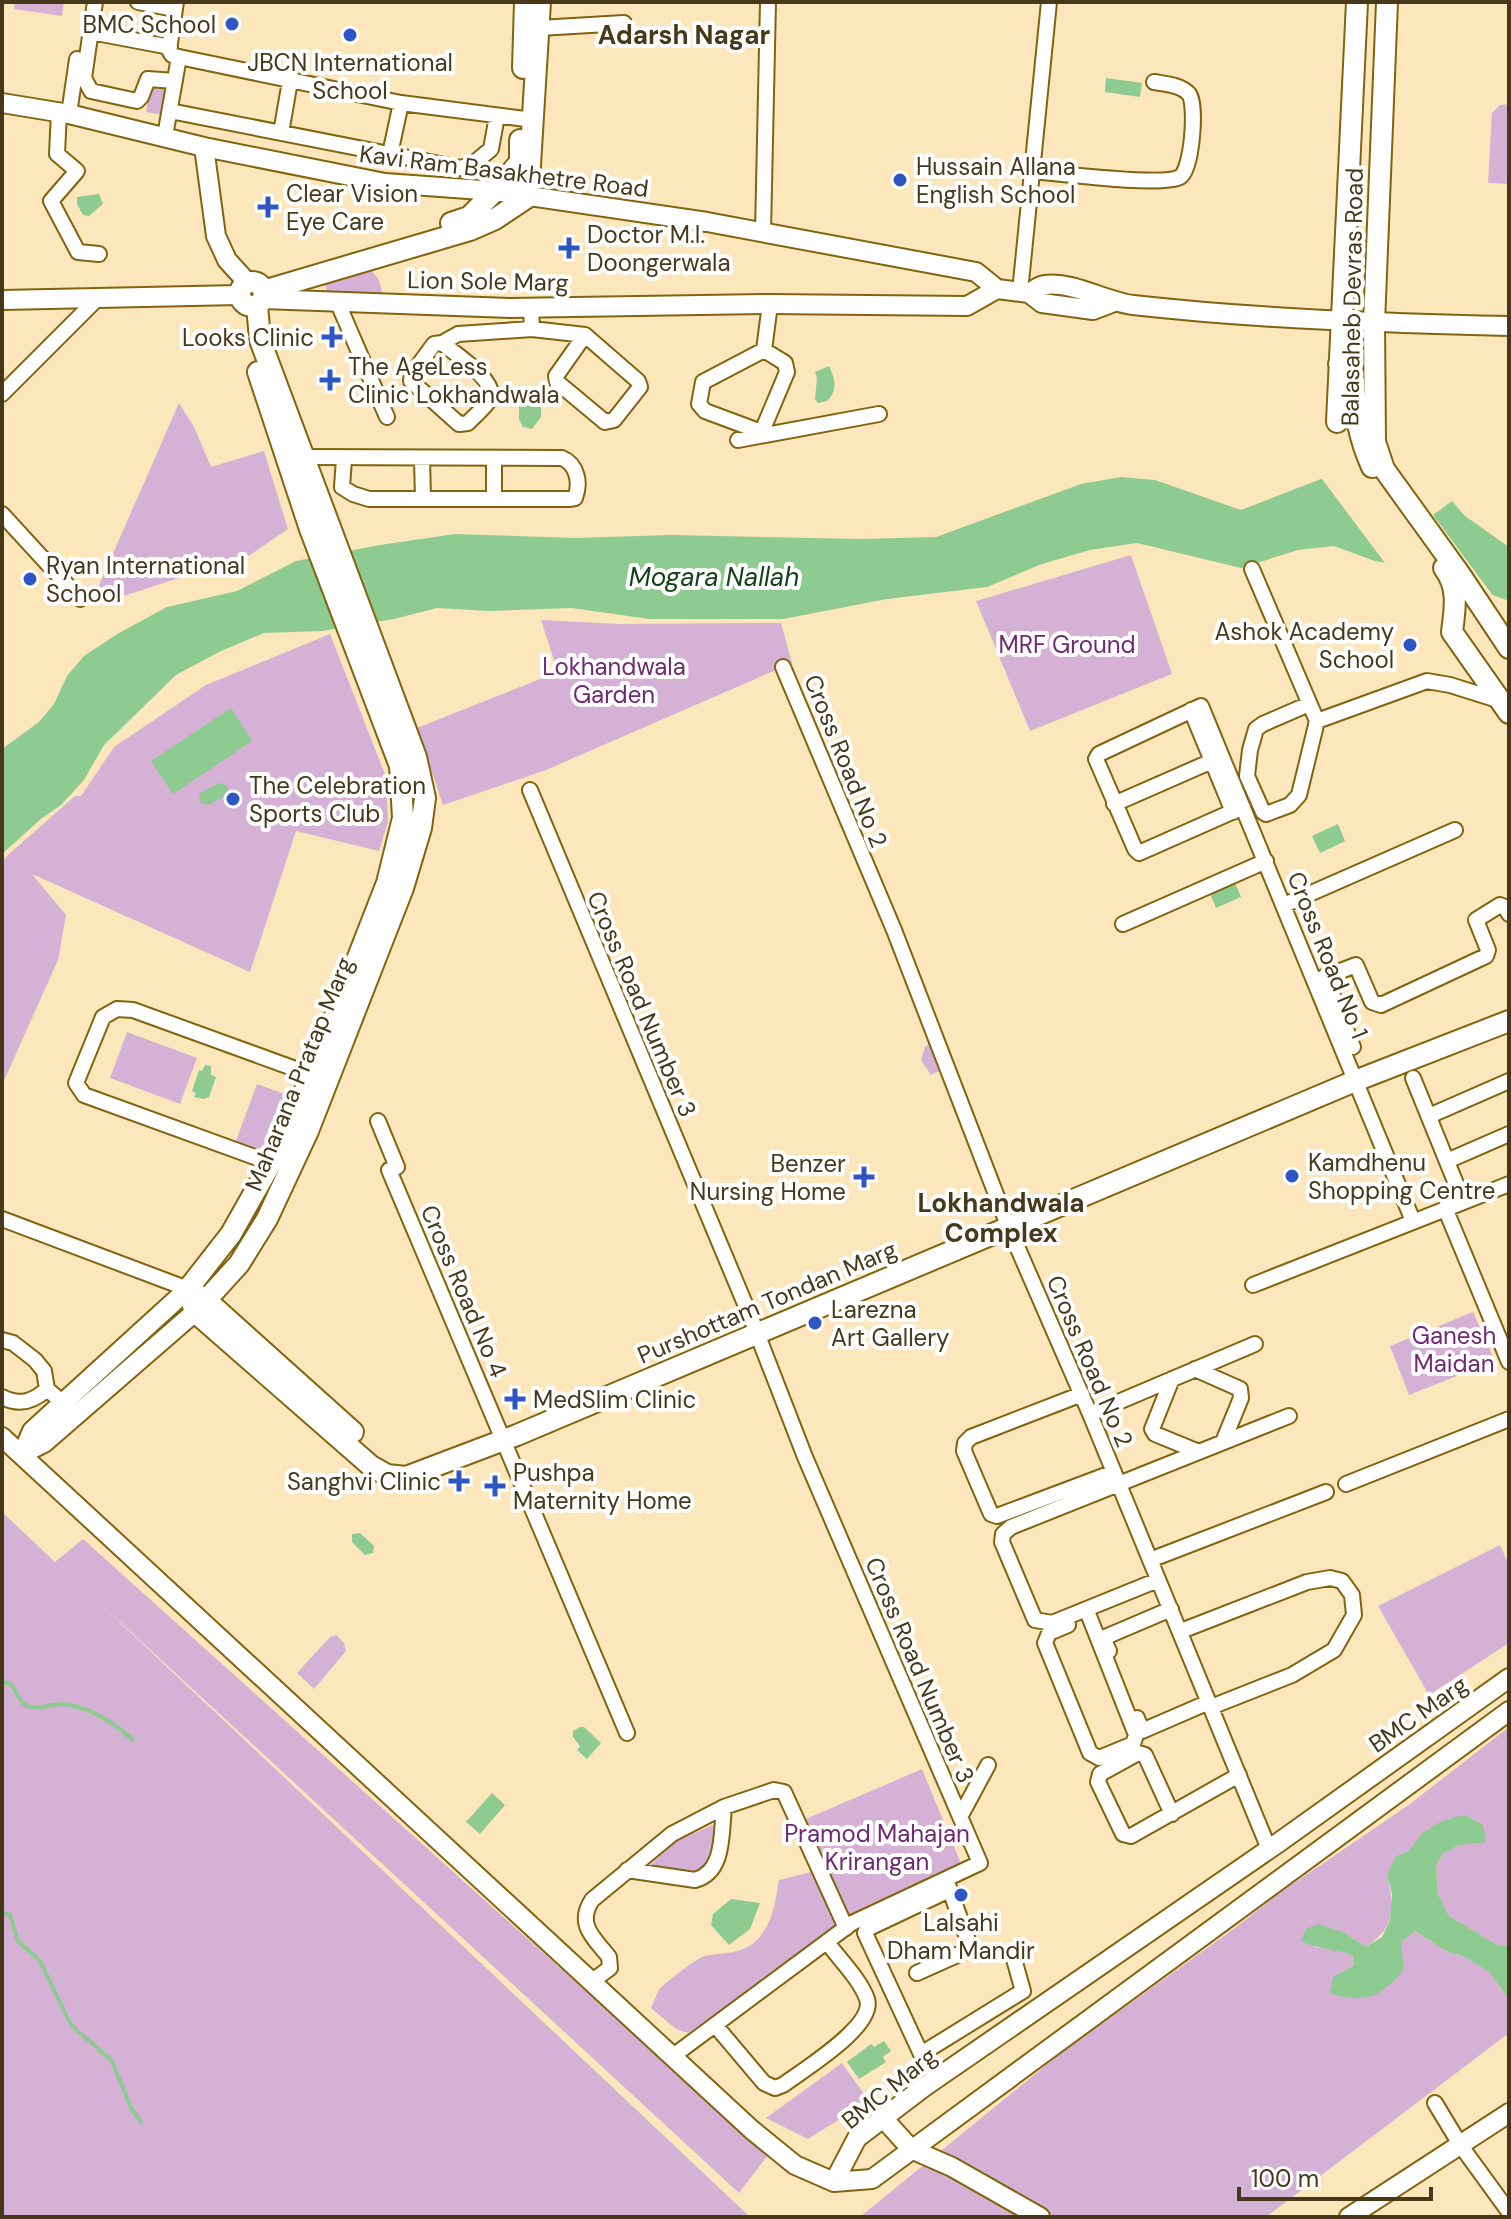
<svg xmlns="http://www.w3.org/2000/svg" width="1511" height="2219" viewBox="0 0 1511 2219" font-family="'DM Sans',sans-serif">
	<style>
		.green { fill: #d5b1d5 }
		.water { fill: #8dcb90 }
		.pier { fill: #fbe7bb }
		.lines { fill: none; stroke-linecap: round; stroke-linejoin: round }
		.stream { stroke: #8dcb90; stroke-width: 4 }
		.minor-casing { stroke: #83630d; stroke-width: 18 }
		.tertiary-casing { stroke: #83630d; stroke-width: 22 }
		.secondary-casing { stroke: #83630d; stroke-width: 24 }
		.minor { stroke: #fff; stroke-width: 14 }
		.tertiary { stroke: #fff; stroke-width: 18 }
		.secondary { stroke: #fff; stroke-width: 20 }
		.poi-dot { fill: #2e55c4; stroke: #fff; stroke-width: 3 }
		.labels { text-anchor: middle; dominant-baseline: central; stroke-width: 8; stroke-linejoin: round; paint-order: stroke }
		.poi-label { font-size: 24px; fill: #463819; stroke: #fff; text-anchor: start }
		.street-label { font-size: 24px; fill: #463819; stroke: #fff }
		.park-label { font-size: 24px; fill: #6e2971; stroke: #fff }
		.neighbourhood-label { font-size: 26px; font-weight: bold; fill: #463819; stroke: #fff }
		.water-label { font-size: 26px; font-style: italic; fill: #15411a; stroke: #fff }
	</style>
	<rect width="100%" height="100%" fill="#fbe7bb"/>
	<!-- green -->
	<path class="green" d="M15,2H64L62,16L14,9Z
		M152,81L169,84L163,115L146,112Z
		M1509,104V184L1488,183L1492,113L1500,105Z
		M371,270L379,280L383,296L327,295L325,283Z
		M179,403L194,427L211,467L264,451L288,529L250,555L102,603L93,599Z
		M1131,555L1172,674L1030,731L976,601Z
		M541,620L619,624L781,623L792,663L546,770L443,805L417,728L558,672Z
		M330,634L386,777L388,822L379,851L296,831L250,972L32,874L66,915L58,960L2,1085V862L9,854L75,796H81L114,747L206,685Z
		M127,1032L197,1058L180,1104L110,1078Z
		M930,1043L941,1070L931,1075L921,1060L925,1047Z
		M257,1084L290,1096L270,1153L236,1141Z
		M1473,1312L1495,1361L1409,1395L1390,1346Z
		M2,1512L55,1562L83,1539L768,2155L739,2193L94,1598L750,2217H2Z
		M1500,1545L1509,1565V1643L1429,1695L1378,1606Z
		M336,1635L344,1643L346,1651L314,1689L297,1673L330,1637Z
		M1509,1727V1945L1499,1946L1449,1916L1438,1894L1436,1866L1442,1854L1459,1845L1420,1836L1409,1853L1387,1875C1395,1907 1395,1928 1366,1947L1345,1933L1314,1947L1332,1949L1352,1955L1354,1965L1333,1977L1401,1942L1415,1931L1446,1951L1465,1957L1489,1972L1509,1999V2033L1266,2217H860L1061,2053L1235,1928L1281,1892L1410,1804Z
		M922,1769L962,1866L849,1920L688,2033L676,2029L651,2008C654,2002 656,1995 659,1990C664,1983 697,1958 705,1956C726,1952 747,1955 762,1934C773,1919 776,1898 779,1880L827,1868L806,1819Z
		M715,1824C705,1884 703,1874 648,1867L676,1841Z
		M842,2063L869,2101L808,2139L766,2118Z"/>
	<!-- water -->
	<path class="water" d="M1106,78L1142,83L1140,97L1105,92Z
		M99,194L103,204L89,216L83,215L77,204V197Z
		M829,366C835,378 838,391 827,401L818,403L815,399L817,378L815,372Z
		M519,390H541V417L532,429L523,427L519,419Z
		M1121,477L1155,480L1241,510L1321,479L1343,478L1436,511L1452,501L1465,516L1509,547V601L1419,568L1375,561L1334,546L1298,550L1241,568L1137,543L1090,550L1042,564L987,587L887,599L783,619H649L572,608L489,611L437,608L394,619L322,631L264,633L221,651L176,675L104,745L84,780L61,805L42,818L2,854V749L39,722L54,704L67,676L84,656L119,633L167,607L237,591L296,561L380,545L455,534L576,538L671,535L862,539L936,537L1081,484Z
		M231,708L252,741L173,794L151,761Z
		M219,783L228,786L227,794L209,805L201,803L199,794Z
		M1338,824L1345,841L1320,853L1312,836Z
		M1234,880L1241,897L1216,908L1209,891Z
		M205,1065L211,1066V1075L216,1077L209,1097L204,1099L194,1097L196,1093L192,1091L199,1070L202,1071Z
		M360,1533L374,1546L373,1553L365,1555L352,1542V1534Z
		M580,1727H584L601,1743L587,1759L577,1750L580,1746L573,1737V1731Z
		M492,1793L505,1805L480,1834L466,1822Z
		M1464,1815L1483,1825L1486,1842L1459,1845L1442,1854L1436,1866L1438,1894L1449,1916L1499,1946L1509,1945V1999L1489,1972L1465,1957L1446,1951L1415,1931L1401,1942L1404,1970C1382,1996 1364,2005 1330,1993L1333,1977L1354,1965L1352,1955C1335,1949 1317,1949 1301,1941L1306,1929L1318,1924L1345,1933L1366,1947L1382,1937L1390,1920L1392,1894L1387,1875L1396,1856C1413,1852 1410,1847 1421,1835C1433,1823 1448,1819 1464,1815Z
		M731,1899L760,1903L750,1929L729,1945L711,1925L713,1914Z
		M884,2041L891,2051L883,2057L886,2062L859,2079L847,2062L871,2044L874,2047Z"/>
	<!-- pier -->
	<path class="pier" d="M1319,475H1373L1409,486L1436,507L1450,498L1452,501L1433,515L1497,601L1418,572L1388,567Z"/>
	<g class="lines">
		<!-- stream -->
		<path class="stream" d="M2,1682L10,1683C15,1689 19,1699 24,1704C33,1712 50,1704 61,1704C87,1705 114,1723 133,1740
			M2,1912L10,1915L18,1941L40,1961L71,2025L112,2061L131,2108L141,2122"/>
		<defs>
			<path id="minor" d="M95,2L84,78L91,91L137,101L141,97L148,79L175,81
				M138,2L175,9
				M539,28L624,23
				M91,32L170,47
				M179,57L401,103L533,120
				M170,111L460,168L473,164L491,149L497,116
				M59,112L57,154L77,171L51,201L78,252L99,254
				M69,114L77,59
				M281,133L290,81
				M165,136L179,57L172,55L169,50L176,2
				M390,154L401,103
				M1031,171C1056,173 1163,187 1180,177C1192,170 1197,105 1189,94C1181,85 1166,84 1154,82
				M763,232L768,2
				M1020,292L1049,2
				M337,301L387,417
				M531,307L532,329L585,335L638,381L640,387L614,420L605,422L557,382L556,376L585,335
				M442,343C454,353 499,382 490,399C485,408 474,416 468,423L459,424L411,381L412,374L434,344L442,343L458,334L532,329
				M764,350L785,363L787,372L763,429L756,430L705,411L699,404L703,382Z
				M764,350L770,304
				M2,394L97,299
				M738,440L879,414
				M303,457L562,458C577,464 581,483 575,498L569,499H369L353,494L342,487L344,459
				M422,458L423,499
				M494,458V499
				M2,514L80,599
				M1252,569L1317,721L1427,681L1450,685L1501,701
				M783,667L894,930L1009,1228L1090,1414L1269,1849
				M1309,704L1263,724L1256,729L1250,750L1247,776L1263,812L1266,814L1290,805L1299,795L1317,721
				M1191,710L1233,812
				M530,790L753,1323L805,1457L980,1863L852,1923L673,2056
				M1114,804L1212,761
				M1243,807L1139,853L1135,849L1096,759L1099,754L1201,706L1413,1221
				M1284,905L1455,830
				M1123,924L1266,861
				M1325,976L1353,1047
				M1315,981L1356,965L1372,1002L1381,1005L1486,956L1488,950L1476,920L1500,905L1505,907L1509,914
				M1413,1078L1463,1201
				M1429,1116L1509,1081
				M378,1121L397,1167L389,1170L627,1733
				M1447,1161L1509,1134
				M271,1163L84,1095L76,1083L103,1017L117,1009L133,1010L312,1075
				M1445,1208L1509,1362
				M2,1219L188,1289
				M1253,1285L1509,1184
				M2,1340L13,1343L35,1360L44,1371L47,1389L63,1403
				M1195,1369L1240,1389L1241,1398L1223,1442
				M1172,1379L1152,1429L1155,1434L1199,1452
				M1082,1394L971,1437L965,1443L964,1451L991,1514L997,1516L1114,1472
				M2,1397C19,1406 33,1402 47,1389
				M1090,1414L1255,1344
				M1346,1484L1509,1419
				M1150,1560L1326,1492
				M1158,1580L1052,1623L1035,1620L1002,1542L1003,1534L1011,1527L1289,1416
				M1068,1625L1049,1633L1045,1643L1090,1753L1099,1758L1133,1744L1136,1735L1089,1616
				M1181,1631L1307,1582L1330,1578L1342,1581L1352,1595L1354,1615L1334,1650L1292,1675L1211,1707
				M1109,1651L1103,1638L1171,1609
				M1137,1718L1142,1731L1209,1702
				M1172,1814L1145,1755L1138,1753L1100,1774L1098,1782L1123,1834L1131,1836L1239,1775
				M960,1817L988,1765
				M627,1870L695,1880C725,1872 721,1833 724,1807
				M917,1973L966,1951L970,1946L946,1879
				M591,1982L610,1968L609,1957C594,1938 576,1925 592,1900L672,1834L724,1807L774,1790L784,1792L846,1928
				M715,2025L764,2083L775,2088L783,2085C803,2070 876,2026 867,1999C860,1979 839,1959 827,1942
				M921,2054L1023,1991L1012,1952
				M936,2079L921,2054L865,1933L867,1929L943,1893
				M1435,2103L1461,2146L1509,2212"/>
			<path id="tertiary" d="M2,103L69,114L204,147L385,183L495,191L707,222L976,272L997,289
				M204,147L216,236L227,260L247,282
				M997,289L1029,293L1042,303L1093,310L1114,302
				M1029,293C1034,290 1040,285 1045,285C1073,281 1106,302 1133,305C1258,319 1383,323 1509,326
				M263,299L510,308L770,304L967,306L997,289
				M2,300L239,295
				M2,1437L752,2130L795,2165L834,2182L872,2179L1509,1711
				M22,1454L32,1431L188,1289
				M22,1454L44,1443L195,1312
				M883,2118L911,2149L952,2167L1040,2217
				M834,2182L857,2138L924,2087L1278,1843L1509,1678
				M1349,2217L1509,2113"/>
			<path id="secondary" d="M1387,2L1374,323L1375,442L1384,469L1459,573L1509,648
				M523,68L525,2
				M451,223L469,217L495,191L520,162V140
				M240 294a12 12 0 1 1 24 0a12 12 0 1 1-24 0Z
				M263,291L470,230L495,219L528,197L540,2
				M1339,364L1354,380C1354,412 1359,438 1372,467
				M1337,422L1357,2
				M1444,568C1459,587 1455,609 1452,632L1509,713
				M188,1289L195,1312L371,1466L387,1475L406,1477L517,1435L1355,1081L1509,1021
				M188,1289L206,1300L353,1432
				M188,1289L231,1234L271,1163L312,1075L387,883L403,818L400,766L310,529L258,372
				M198,1309L239,1264L267,1219L308,1131L403,888L421,828L425,798L416,757L260,340L257,305"/>
		</defs>
		<!-- minor casing -->
		<use href="#minor" class="minor-casing"/>
		<!-- tertiary casing -->
		<use href="#tertiary" class="tertiary-casing"/>
		<!-- secondary casing -->
		<use href="#secondary" class="secondary-casing"/>
		<!-- minor -->
		<use href="#minor" class="minor"/>
		<!-- tertiary -->
		<use href="#tertiary" class="tertiary"/>
		<!-- secondary -->
		<use href="#secondary" class="secondary"/>
	</g>
	<!-- markers -->
	<g class="poi-dot">
		<circle cx="232" cy="24" r="8"/>
		<circle cx="350" cy="35" r="8"/>
		<circle cx="900" cy="180" r="8"/>
		<path d="M264 195h8v8h8v8h-8v8h-8v-8h-8v-8h8z"/>
		<path d="M565 236h8v8h8v8h-8v8h-8v-8h-8v-8h8z"/>
		<path d="M328 325h8v8h8v8h-8v8h-8v-8h-8v-8h8z"/>
		<path d="M326 368h8v8h8v8h-8v8h-8v-8h-8v-8h8z"/>
		<circle cx="30" cy="579" r="8"/>
		<circle cx="1410" cy="645" r="8"/>
		<circle cx="233" cy="799" r="8"/>
		<circle cx="1292" cy="1176" r="8"/>
		<path d="M860 1165h8v8h8v8h-8v8h-8v-8h-8v-8h8z"/>
		<circle cx="815" cy="1323" r="8"/>
		<path d="M511 1387h8v8h8v8h-8v8h-8v-8h-8v-8h8z"/>
		<path d="M455 1469h8v8h8v8h-8v8h-8v-8h-8v-8h8z"/>
		<path d="M491 1474h8v8h8v8h-8v8h-8v-8h-8v-8h8z"/>
		<circle cx="961" cy="1895" r="8"/>
	</g>
	<g class="labels">
		<!-- poi labels -->
		<g class="poi-label">
			<text x="216" y="24" text-anchor="end">BMC School</text>
			<text x="350" y="62" text-anchor="middle">JBCN International<tspan x="350" dy="28">School</tspan></text>
			<text x="916" y="166">Hussain Allana<tspan x="916" dy="28">English School</tspan></text>
			<text x="286" y="193">Clear Vision<tspan x="286" dy="28">Eye Care</tspan></text>
			<text x="587" y="234">Doctor M.I.<tspan x="587" dy="28">Doongerwala</tspan></text>
			<text x="314" y="337" text-anchor="end">Looks Clinic</text>
			<text x="348" y="366">The AgeLess<tspan x="348" dy="28">Clinic Lokhandwala</tspan></text>
			<text x="46" y="565">Ryan International<tspan x="46" dy="28">School</tspan></text>
			<text x="1394" y="631" text-anchor="end">Ashok Academy<tspan x="1394" dy="28">School</tspan></text>
			<text x="249" y="785">The Celebration<tspan x="249" dy="28">Sports Club</tspan></text>
			<text x="1308" y="1162">Kamdhenu<tspan x="1308" dy="28">Shopping Centre</tspan></text>
			<text x="846" y="1163" text-anchor="end">Benzer<tspan x="846" dy="28">Nursing Home</tspan></text>
			<text x="831" y="1309">Larezna<tspan x="831" dy="28">Art Gallery</tspan></text>
			<text x="533" y="1399">MedSlim Clinic</text>
			<text x="513" y="1472">Pushpa<tspan x="513" dy="28">Maternity Home</tspan></text>
			<text x="441" y="1481" text-anchor="end">Sanghvi Clinic</text>
			<text x="961" y="1922" text-anchor="middle">Lalsahi<tspan x="961" dy="28">Dham Mandir</tspan></text>
		</g>
		<!-- street labels -->
		<g class="street-label">
			<text transform="translate(504 171) rotate(7)">Kavi Ram Basakhetre Road</text>
			<text transform="translate(488 281) rotate(1)">Lion Sole Marg</text>
			<text transform="translate(1352 297) rotate(-89)">Balasaheb Devras Road</text>
			<text transform="translate(846 761) rotate(68)">Cross Road No 2</text>
			<text transform="translate(1328 955) rotate(68)">Cross Road No 1</text>
			<text transform="translate(642 1004) rotate(67)">Cross Road Number 3</text>
			<text transform="translate(299 1074) rotate(-68)">Maharana Pratap Marg</text>
			<text transform="translate(464 1291) rotate(67)">Cross Road No 4</text>
			<text transform="translate(767 1302) rotate(-23)">Purshottam Tondan Marg</text>
			<text transform="translate(1090 1361) rotate(67)">Cross Road No 2</text>
			<text transform="translate(920 1670) rotate(67)">Cross Road Number 3</text>
			<text transform="translate(1418 1714) rotate(-35)">BMC Marg</text>
			<text transform="translate(889 2088) rotate(-39)">BMC Marg</text>
		</g>
		<!-- park labels -->
		<g class="park-label">
			<text x="1067" y="644">MRF Ground</text>
			<text x="614" y="666">Lokhandwala<tspan x="614" dy="28">Garden</tspan></text>
			<text x="1454" y="1335">Ganesh<tspan x="1454" dy="28">Maidan</tspan></text>
			<text x="877" y="1833">Pramod Mahajan<tspan x="877" dy="28">Krirangan</tspan></text>
		</g>
		<!-- neighbourhood labels -->
		<g class="neighbourhood-label">
			<text x="684" y="35">Adarsh Nagar</text>
			<text x="1001" y="1203">Lokhandwala<tspan x="1001" dy="30">Complex</tspan></text>
		</g>
		<!-- water labels -->
		<g class="water-label">
			<text x="714" y="577">Mogara Nallah</text>
		</g>
	</g>
	<!-- border -->
	<rect width="1511" height="2219" fill="none" stroke="#463819" stroke-width="8"/>
	<!-- scale -->
	<path d="M1239 2187v12h192v-12" fill="none" stroke="#463819" stroke-width="4"/>
	<text x="1251" y="2187" font-size="24" fill="#463819" stroke="#ffffff" stroke-width="6" paint-order="stroke">100 m</text>
</svg>
